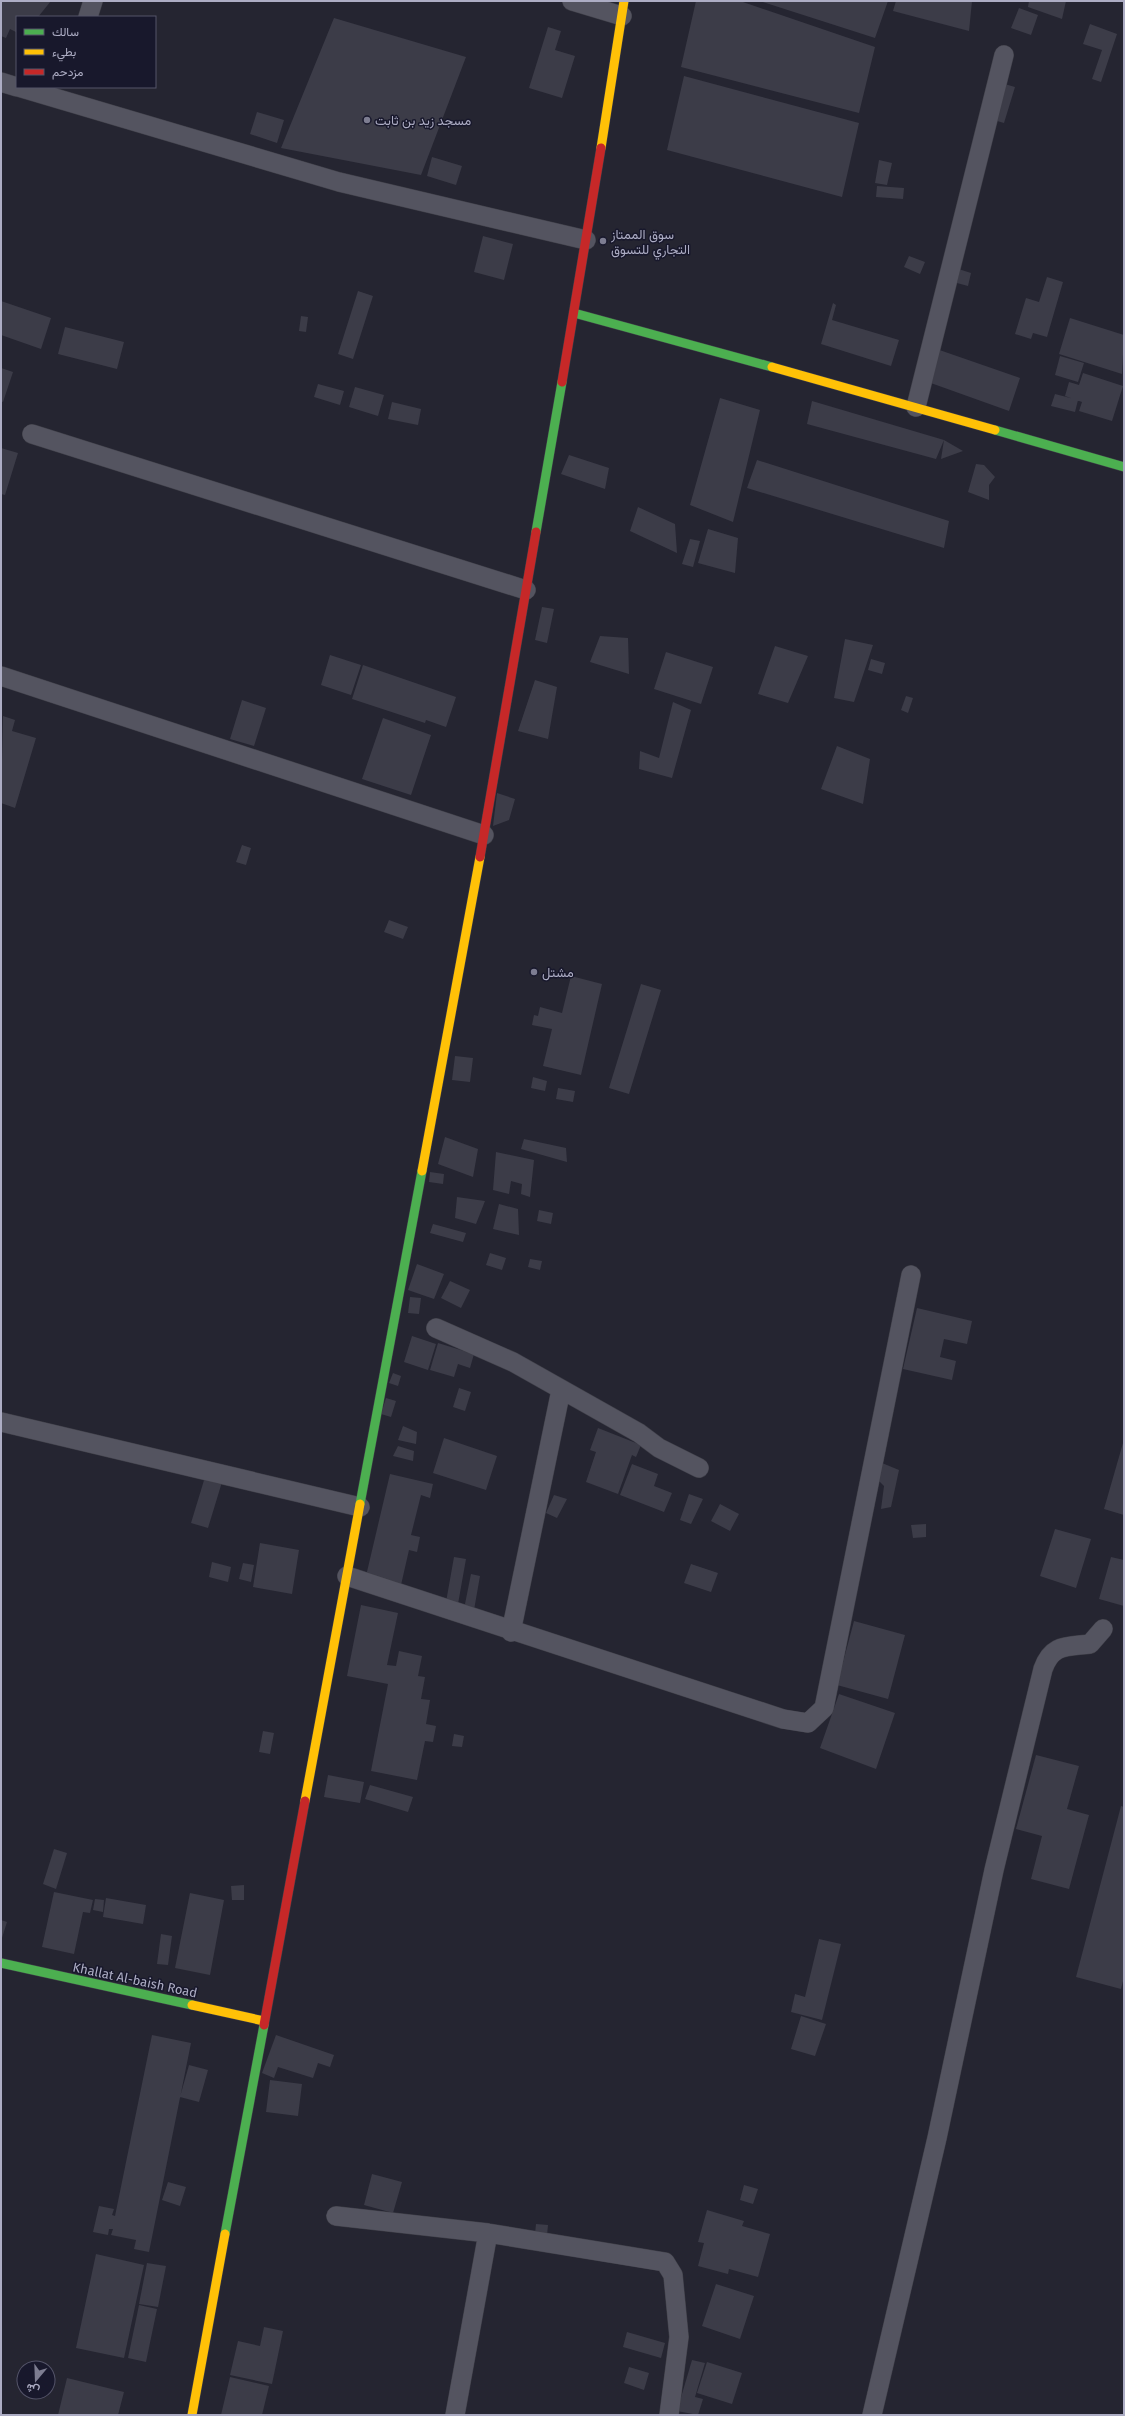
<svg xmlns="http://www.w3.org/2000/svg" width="1125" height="2416" viewBox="0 0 1125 2416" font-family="'Fira Sans',Vazirmatn,sans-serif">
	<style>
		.building { fill: #3c3c48 }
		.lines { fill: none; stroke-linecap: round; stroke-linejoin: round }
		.street-casing { stroke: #3f3f48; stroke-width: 20 }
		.fast-casing { stroke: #3f3f48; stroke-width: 10 }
		.slow-casing { stroke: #3f3f48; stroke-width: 10 }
		.jam-casing { stroke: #3f3f48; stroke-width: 10 }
		.street { stroke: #545460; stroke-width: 19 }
		.fast { stroke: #4caf50; stroke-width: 9 }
		.slow { stroke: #ffc107; stroke-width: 9 }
		.jam { stroke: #c62828; stroke-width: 9 }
		.poi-dot { fill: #7d7d91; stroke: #18182c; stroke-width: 1.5 }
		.labels { text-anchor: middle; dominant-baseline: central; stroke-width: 3; stroke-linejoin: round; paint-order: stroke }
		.poi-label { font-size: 13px; fill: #adadc4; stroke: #18182c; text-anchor: start }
		.street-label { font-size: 13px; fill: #adadc4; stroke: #18182c }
	</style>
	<rect width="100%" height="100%" fill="#252531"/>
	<!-- building -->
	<path class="building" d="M1,1H51L38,17H17L16,32L10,29L6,38L1,36Z
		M696,1H740L875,47L859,113L681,67Z
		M760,1H888L875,38Z
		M896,1H972L969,31L893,11Z
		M1029,1H1066L1062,19L1028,7Z
		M1019,8L1038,15L1031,35L1011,28Z
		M334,18L466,57L421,175L281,148Z
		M1090,24L1117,34L1101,82L1092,79L1102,50L1083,44Z
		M548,27L561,31L555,50L575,56L562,98L529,88Z
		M684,76L859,123L842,197L667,150Z
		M991,80L1015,87L1004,123L980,116Z
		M257,112L284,120L277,143L250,134Z
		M432,157L462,166L456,185L427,176Z
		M879,160L892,163L887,185L875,183Z
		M877,186L904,188L903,199L876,197Z
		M483,236L513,244L504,280L474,272Z
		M909,256L925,262L920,274L904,267Z
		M946,265L971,273L968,286L942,279Z
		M1047,277L1063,282L1047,337L1033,333L1031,339L1015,334L1026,298L1039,302Z
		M358,291L373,296L353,359L338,354Z
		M1,301L51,318L41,349L1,335Z
		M833,303L836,305L832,320L899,340L891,366L821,344Z
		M301,316L308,317L306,332L299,331Z
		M1070,318L1124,335L1122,374L1059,354Z
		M65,327L124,342L117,369L58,354Z
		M925,345L1020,378L1009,411L914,377Z
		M1060,356L1084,363L1078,382L1055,375Z
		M1,368L13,372L3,402L1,401Z
		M1083,373L1123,386L1112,421L1079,411L1082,402L1065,396L1069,382L1079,385Z
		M318,384L344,391L340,405L314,397Z
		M355,387L384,395L378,416L349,407Z
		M1055,394L1078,400L1075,412L1051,406Z
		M720,398L760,410L733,522L690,505Z
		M812,401L944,440L936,459L807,424Z
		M392,402L421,409L418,425L388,419Z
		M944,440L963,451L941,459Z
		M1,448L18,453L5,495L1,494Z
		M569,455L609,468L605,489L561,474Z
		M757,460L949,521L944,548L747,488Z
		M976,464L984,465L995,477L989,485V500L968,492Z
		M638,507L675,524L677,553L630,531Z
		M708,529L738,538L735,573L698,563Z
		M690,539L700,541L693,567L682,564Z
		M542,607L554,609L547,643L535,640Z
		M600,636L628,638L629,674L590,662Z
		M845,639L873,645L854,702L834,698Z
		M775,646L808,656L788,703L758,694Z
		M666,652L713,667L701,704L654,689Z
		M330,655L361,665L351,695L321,685Z
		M871,659L885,663L882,674L868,670Z
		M363,665L456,697L446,727L426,720L425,723L352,699Z
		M535,680L557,687L548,739L518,731Z
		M906,696L913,698L908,713L901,710Z
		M242,700L266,708L254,746L230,739Z
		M673,702L691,710L672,778L639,769L640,751L659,758Z
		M3,716L15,720L12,731L36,738L15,808L1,803Z
		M383,718L431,735L411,795L362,779Z
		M837,746L870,759L863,804L821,789Z
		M497,793L515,799L509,820L493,826Z
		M242,845L251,848L246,865L236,862Z
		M389,920L408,927L403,939L384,932Z
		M571,976L602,984L581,1075L543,1066L552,1029L532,1025L534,1015L538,1016L540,1007L562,1013Z
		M641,984L661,990L629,1094L609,1088Z
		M455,1056L473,1058L470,1082L452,1080Z
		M533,1077L547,1081L545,1091L531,1088Z
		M558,1088L575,1091L573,1102L556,1099Z
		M445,1137L478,1149L473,1177L438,1164Z
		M524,1139L566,1148L567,1162L521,1149Z
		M496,1152L534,1160L530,1197L521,1194L522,1184L511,1181L509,1194L493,1190Z
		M430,1172L444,1174L443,1184L429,1182Z
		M457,1197L485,1201L476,1224L455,1218Z
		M499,1204L518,1209L519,1235L493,1229Z
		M539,1210L553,1213L551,1224L537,1221Z
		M433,1224L466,1233L463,1242L430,1233Z
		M490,1253L506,1258L502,1270L486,1265Z
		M530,1259L542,1261L540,1270L528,1267Z
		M417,1264L444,1274L434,1299L408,1290Z
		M450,1281L470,1290L461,1308L441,1298Z
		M410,1297L421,1298L419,1314L408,1313Z
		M917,1308L972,1321L967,1344L944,1339L940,1357L956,1361L952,1380L903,1369Z
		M412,1336L436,1344L428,1370L404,1362Z
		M438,1343L474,1354L470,1368L458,1364L454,1377L430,1370Z
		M393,1373L401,1376L398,1386L389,1383Z
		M459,1388L471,1392L465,1411L453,1407Z
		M386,1398L396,1401L391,1417L381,1414Z
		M403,1426L417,1432L416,1444L398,1440Z
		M598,1428L641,1445L636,1457L632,1455L618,1494L586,1482L596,1452L590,1450Z
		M444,1438L497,1456L486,1490L433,1473Z
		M1123,1443H1124V1515L1104,1509Z
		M398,1446L414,1451L413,1461L393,1456Z
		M882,1463L899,1470L891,1507L881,1509L884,1486L879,1481Z
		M632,1464L658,1474L654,1486L672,1493L664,1512L620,1495Z
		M390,1474L433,1484L430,1498L421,1495L411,1535L420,1537L417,1552L409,1550L401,1585L366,1576Z
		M205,1477L222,1482L208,1528L191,1523Z
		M689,1494L703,1499L691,1524L680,1520Z
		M554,1495L567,1499L557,1518L546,1513Z
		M720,1504L739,1514L730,1531L711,1521Z
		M926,1524V1537L913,1538L911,1525Z
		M1055,1529L1091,1539L1076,1588L1040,1576Z
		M260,1543L299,1550L292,1594L253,1587Z
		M454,1557L466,1559L458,1604L446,1602Z
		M1111,1557L1124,1560V1606L1099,1599Z
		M212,1562L231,1567L228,1582L209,1577Z
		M243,1563L254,1565L251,1582L239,1579Z
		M691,1564L718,1573L711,1592L684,1583Z
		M471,1574L480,1576L474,1610L464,1609Z
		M361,1605L398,1613L387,1665L396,1666L399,1651L422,1656L418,1676L425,1677L421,1699L430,1700L426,1724L436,1726L433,1742L425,1741L417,1780L371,1771L388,1684L347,1676Z
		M854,1621L905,1635L888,1699L837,1685Z
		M839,1694L895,1713L876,1769L820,1748Z
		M263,1731L274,1733L270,1754L259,1752Z
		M454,1734L464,1736L462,1747L452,1746Z
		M1036,1755L1079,1766L1067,1809L1089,1815L1069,1889L1031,1879L1042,1836L1016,1829Z
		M328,1775L364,1782L360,1803L324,1797Z
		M370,1785L413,1797L408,1812L365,1799Z
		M1121,1806L1124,1807V1977L1121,1989L1076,1977Z
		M54,1849L67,1853L56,1889L43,1884Z
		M244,1885V1900H232L231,1886Z
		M54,1892L93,1900L90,1913L83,1912L74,1954L42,1947Z
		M190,1893L224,1900L210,1975L175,1968Z
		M106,1898L146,1905L143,1924L103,1917Z
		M95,1899L104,1900L103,1912L93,1910Z
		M1,1920L7,1922L1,1941Z
		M161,1934L172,1936L168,1965L157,1964Z
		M819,1939L841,1944L822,2020L791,2012L795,1994L805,1997Z
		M801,2016L826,2024L815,2056L791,2049Z
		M152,2035L191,2043L149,2252L134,2249L136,2240L111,2235L113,2229H109L108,2235L93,2232L99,2206L114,2209L112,2215L115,2216Z
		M276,2035L334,2055L330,2067L318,2063L313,2078L278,2067L274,2078L262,2073Z
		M189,2065L208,2070L199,2102L180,2097Z
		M270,2080L302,2084L298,2116L266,2112Z
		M372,2174L402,2182L393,2213L364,2205Z
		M168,2182L186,2187L180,2206L162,2200Z
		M744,2185L758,2189L753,2204L740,2200Z
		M707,2210L744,2221L742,2226L770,2234L758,2277L729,2269L728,2274L698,2266L704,2243L698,2242Z
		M536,2224L548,2225L547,2235L535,2234Z
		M96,2254L144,2265L124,2358L76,2348Z
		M147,2263L166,2266L158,2307L139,2304Z
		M716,2284L754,2296L740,2339L702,2326Z
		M139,2305L157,2309L146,2362L128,2358Z
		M264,2327L283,2331L272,2384L230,2375L238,2341L260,2346Z
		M627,2332L665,2343L661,2358L623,2347Z
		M692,2360L705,2363L695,2397L703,2399L698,2415L677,2411Z
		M707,2362L742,2373L732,2404L697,2393Z
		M629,2367L649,2373L644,2390L624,2383Z
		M230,2377L269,2386L262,2415H221Z
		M67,2378L124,2392L118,2415H58Z"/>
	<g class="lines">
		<defs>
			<path id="street" d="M572,1L622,16
				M88,17L93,1
				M1,82L17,87
				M18,87L339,182L586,240
				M916,407L1004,55
				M32,434L526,590
				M1,676L484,835
				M436,1328L513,1362L639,1433L659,1448L699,1468
				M1,1422L360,1507
				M347,1576L783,1719L808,1723L824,1708L911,1275
				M511,1632L561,1390
				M336,2216L488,2233L665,2262L673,2275L679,2337L669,2415
				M455,2415L488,2233
				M872,2415L937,2138L994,1870L1043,1669C1052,1644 1066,1647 1090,1644L1103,1629"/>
			<path id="fast" d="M574,313L772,367
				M995,430L1124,467
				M536,532L562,382
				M360,1504L422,1171
				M1,1963L192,2005
				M225,2234L264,2025"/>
			<path id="slow" d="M601,148L624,1
				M772,367L995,430
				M422,1171L480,857
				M305,1801L360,1504
				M192,2005L264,2021
				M192,2415L225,2234"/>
			<path id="jam" d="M562,382L601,148
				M480,857L536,532
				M264,2025L305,1801"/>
		</defs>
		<!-- street casing -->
		<use href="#street" class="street-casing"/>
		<!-- fast casing -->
		<use href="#fast" class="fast-casing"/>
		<!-- slow casing -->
		<use href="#slow" class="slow-casing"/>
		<!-- jam casing -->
		<use href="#jam" class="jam-casing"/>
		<!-- street -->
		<use href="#street" class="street"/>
		<!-- fast -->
		<use href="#fast" class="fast"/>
		<!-- slow -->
		<use href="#slow" class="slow"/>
		<!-- jam -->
		<use href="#jam" class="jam"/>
	</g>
	<!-- markers -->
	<g class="poi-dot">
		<circle cx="367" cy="120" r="4"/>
		<circle cx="603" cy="241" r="4"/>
		<circle cx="534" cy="972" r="4"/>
	</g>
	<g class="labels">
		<!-- poi labels -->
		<g class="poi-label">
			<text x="375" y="120">مسجد زيد بن ثابت</text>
			<text x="611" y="234">سوق الممتاز<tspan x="611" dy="15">التجاري للتسوق</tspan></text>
			<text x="542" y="972">مشتل</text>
		</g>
		<!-- street labels -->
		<g class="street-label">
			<text transform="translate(135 1980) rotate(12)">Khallat Al-baish Road</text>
		</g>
	</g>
	<!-- border -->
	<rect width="1125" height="2416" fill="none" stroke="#adadc4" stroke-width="4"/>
	<!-- legend -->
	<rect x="16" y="16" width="140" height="72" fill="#18182c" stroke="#545469"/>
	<rect x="24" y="29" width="20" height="6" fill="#4caf50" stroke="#545469"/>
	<text x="52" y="36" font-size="12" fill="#adadc4">سالك</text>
	<rect x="24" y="49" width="20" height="6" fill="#ffc107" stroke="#545469"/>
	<text x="52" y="56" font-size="12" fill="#adadc4">بطيء</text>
	<rect x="24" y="69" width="20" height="6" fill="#c62828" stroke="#545469"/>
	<text x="52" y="76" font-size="12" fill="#adadc4">مزدحم</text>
	<!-- north arrow -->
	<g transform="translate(36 2380) rotate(199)"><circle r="19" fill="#18182c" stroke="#545469"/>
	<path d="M0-3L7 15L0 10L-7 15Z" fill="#7d7d91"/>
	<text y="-6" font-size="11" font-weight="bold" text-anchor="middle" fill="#adadc4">ش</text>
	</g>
</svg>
